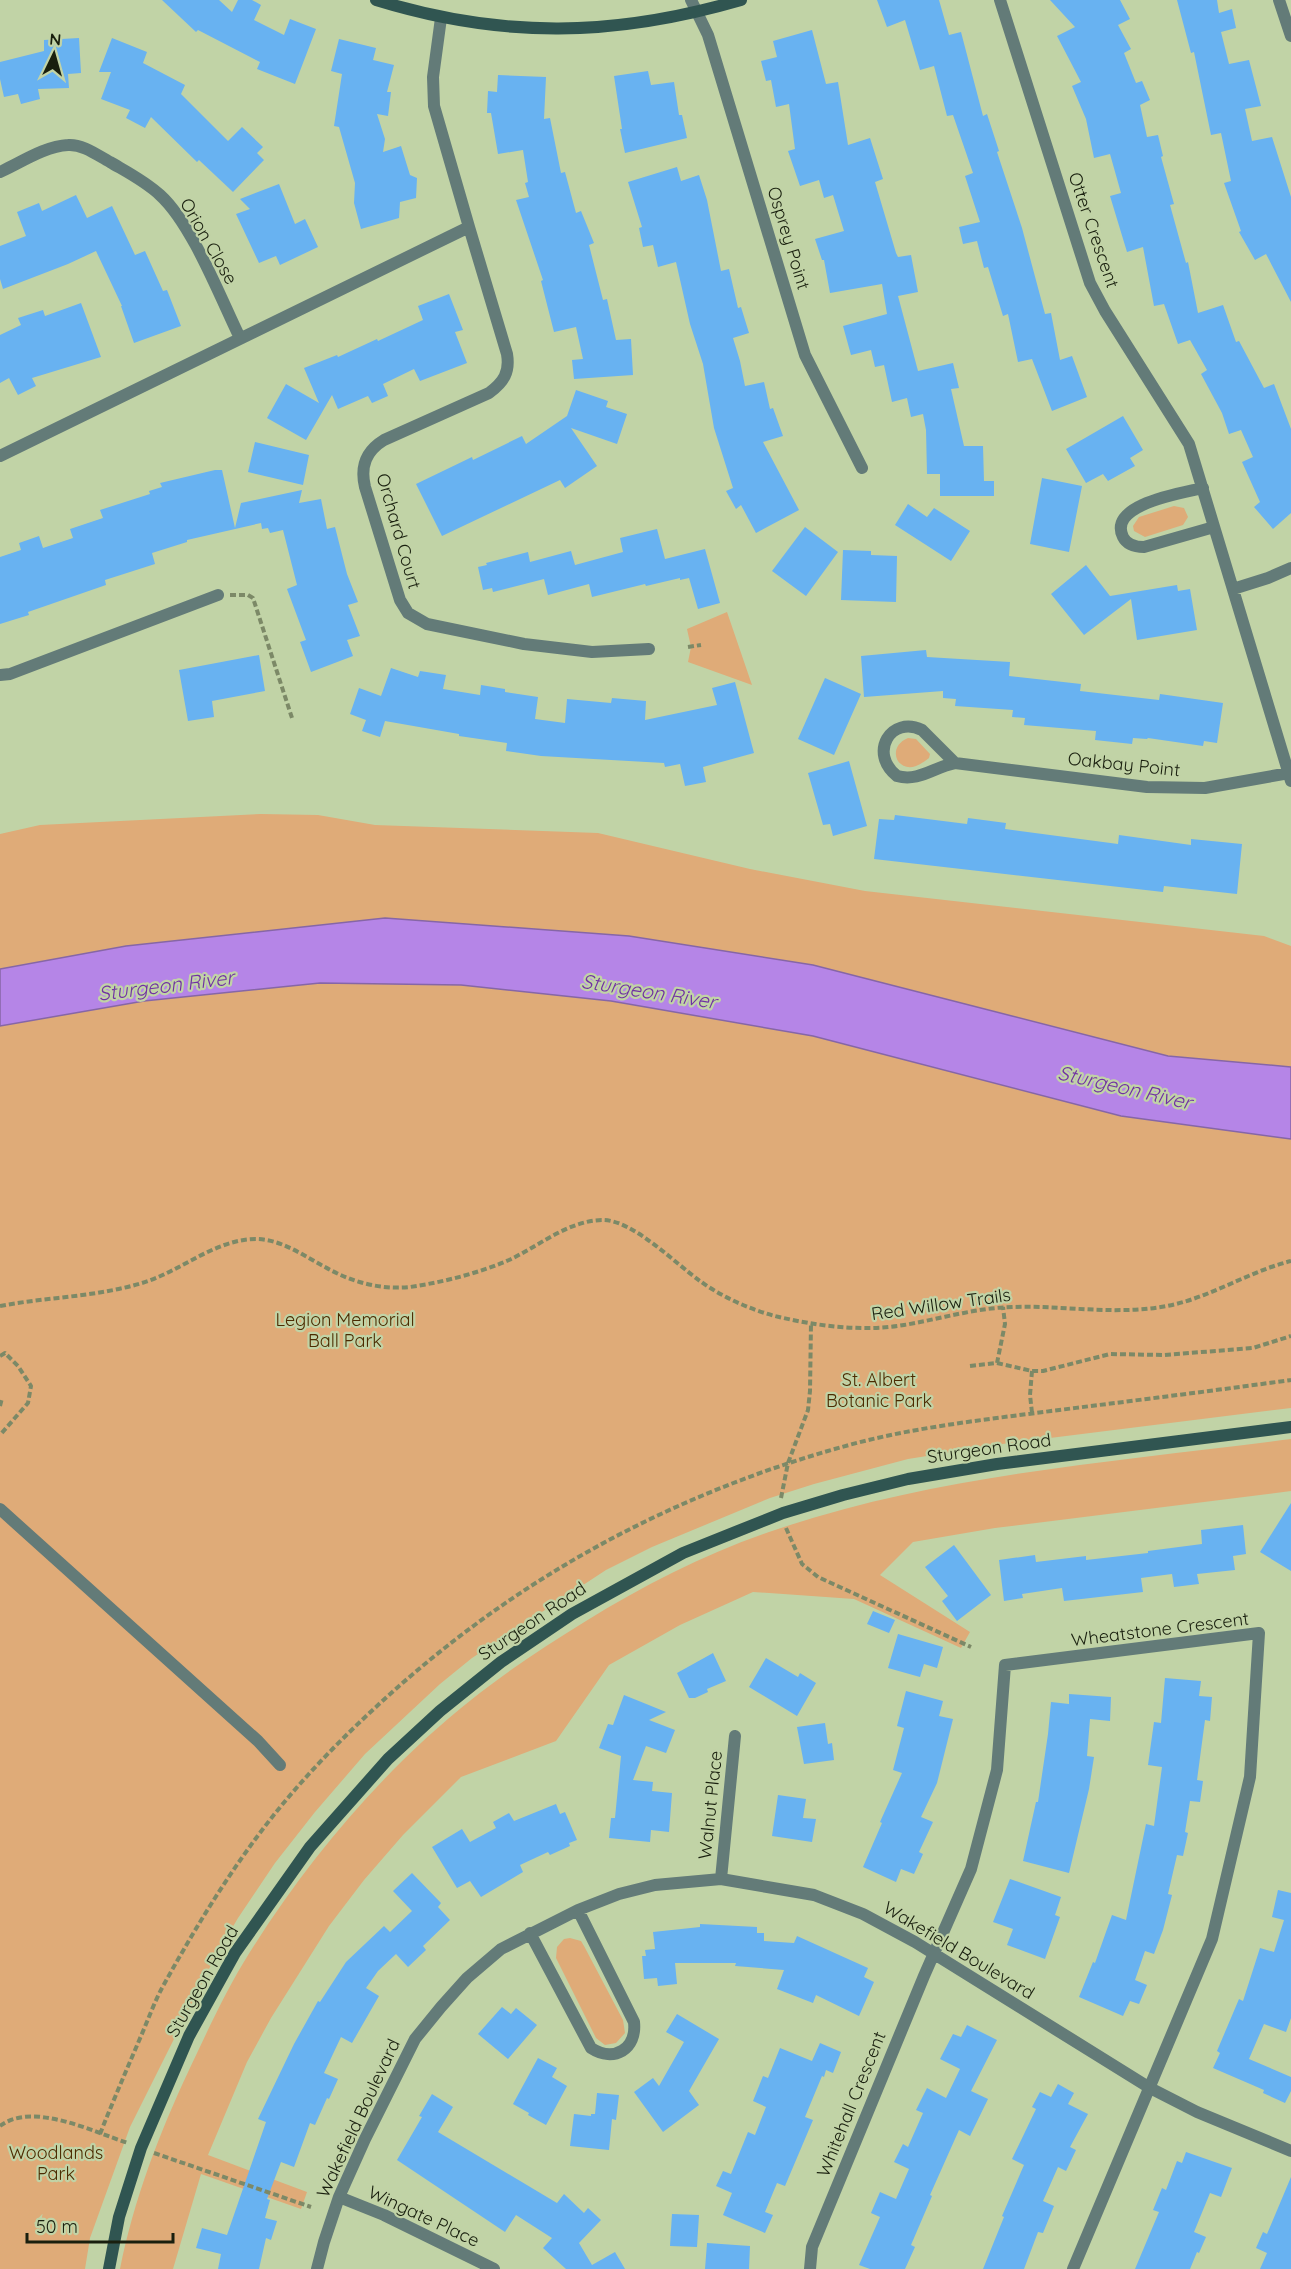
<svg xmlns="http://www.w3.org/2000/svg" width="1291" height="2269" viewBox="0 0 1291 2269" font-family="Quicksand,sans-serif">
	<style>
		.green { fill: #dfab78 }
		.water { fill: #b585e7; stroke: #8666a6; stroke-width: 1.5 }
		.building { fill: #68b2f1 }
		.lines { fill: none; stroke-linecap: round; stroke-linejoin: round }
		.path { stroke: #7c8967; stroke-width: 4; stroke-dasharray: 6 3; stroke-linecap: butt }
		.street { stroke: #637b78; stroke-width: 12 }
		.secondary { stroke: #305551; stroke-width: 12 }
		.labels { text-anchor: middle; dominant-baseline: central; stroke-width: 4.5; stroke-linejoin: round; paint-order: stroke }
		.street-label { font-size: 18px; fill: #191f0e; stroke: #c1d3a6 }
		.park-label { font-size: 18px; fill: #4c2b01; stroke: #c1d3a6 }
		.water-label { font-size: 20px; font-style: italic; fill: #7030a3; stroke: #c1d3a6 }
	</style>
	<rect width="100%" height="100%" fill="#c1d3a6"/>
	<!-- green -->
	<path class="green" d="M1174,506L1184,508L1188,517L1183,525L1145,537L1134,531L1133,526L1139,517Z
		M727,612L752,685L688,662L691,647L687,629Z
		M908,738L916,739L930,754L929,758C925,761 921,764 916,766C897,773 886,747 908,738Z
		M261,814L318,815L375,825L598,833L750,869L865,891L1264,936L1291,946V1067L1168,1056L813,965L629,936L385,918L126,946L0,969V834L40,825Z
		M320,983L461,985L611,1001L813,1036L1121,1116L1291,1139V1408L1009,1443L908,1459L814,1484L770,1498L652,1547L606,1570L472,1658L440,1684L365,1754L315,1812L275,1863L238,1918L214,1959L130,2127L90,2238L85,2269H0V1026L144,1001Z
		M1291,1439V1491L995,1528L913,1542L880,1575L970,1632L961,1648L854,1599L753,1592L680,1625L609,1665L556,1741L461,1777L403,1835L364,1880L329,1926L271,2018L247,2062L208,2155L307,2192L301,2209L201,2174L173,2269H120C134,2199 159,2134 189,2070C208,2030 226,1990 250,1952C309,1858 384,1769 471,1700C507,1671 547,1645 586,1621C644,1585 705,1554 769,1532C937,1474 1116,1462 1291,1439Z
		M570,1938L581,1941L584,1946L623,2020L625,2033L616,2043L605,2045L596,2038L556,1958L557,1947L564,1939Z"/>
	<!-- water -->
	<path class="water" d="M385,918L629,936L813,965L1168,1056L1291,1067V1139L1121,1116L813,1036L611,1001L461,985L320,983L144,1001L0,1026V969L126,946Z"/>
	<!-- building -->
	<path class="building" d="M162,0H219L232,12L238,0H252L261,5L254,20L284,35L290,19L316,29L295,84L257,69L260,62L198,30L196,32Z
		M877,0H939L949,35L961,32L983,116L987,114L999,151L997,152L1022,228L1045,314L1051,313L1060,360L1072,356L1087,397L1052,411L1032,359L1018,362L1008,314L1003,316L988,267L984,268L977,241L963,244L959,227L980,222L965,176L973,173L953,115L947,116L934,66L920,70L905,20L887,27Z
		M1050,0H1120L1130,19L1118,25L1131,49L1124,53L1136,83L1142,81L1150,100L1140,105L1147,137L1158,135L1163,156L1161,157L1174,204L1170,205L1186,263L1188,262L1198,313L1223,305L1236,342L1239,341L1264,388L1274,384L1291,429V513L1273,529L1254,507L1260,502L1242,462L1253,457L1241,430L1229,434L1222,413L1201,374L1207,370L1190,340L1178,344L1164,304L1154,306L1143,247L1127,252L1110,196L1121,193L1110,154L1094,158L1086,119L1072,86L1081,82L1057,36L1075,27Z
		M1177,0H1217L1219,13L1232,9L1236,28L1221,32L1229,64L1249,60L1261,106L1245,109L1252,141L1272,137L1291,197V302L1266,254L1255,260L1239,232L1241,231L1224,183L1231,181L1221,133L1211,135L1194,52L1191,53Z
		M812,30L826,84L838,82L848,145L870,138L883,179L875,182L896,253L898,257L911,255L918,292L898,296L918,371L953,363L959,388L951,389L964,446H983L984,481H994V496H940V474H927L926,430L923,414L911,417L907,398L892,402L884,365L875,367L871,350L851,355L843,326L887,314L882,284L830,293L824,260H822L815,239L844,231L833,195L824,198L819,180L800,186L788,151L795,149L789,104L776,107L771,80L766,81L761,61L777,57L773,41Z
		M79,38L81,73L68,74L69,88L38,89L40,99L21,104L18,94L4,97L0,79V62L44,51V40Z
		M112,38L147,52L143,63L185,85L181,94L228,141L242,127L263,147L257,153L264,160L233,192L199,160L197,162L151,117L145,128L126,118L130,110L101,99L111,72H99Z
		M339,39L376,48L373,60L394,65L387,92H391L388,116L377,114L385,139L383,152L401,146L410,175L417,178L416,198L400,202L399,218L361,229L354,203L355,183L339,127L334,126L342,74L331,71Z
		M648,71L651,85L674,82L679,115H682L687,138L625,153L620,129H622L614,76Z
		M498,75L546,77L544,119L550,118L561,173L565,172L576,213L581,211L594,243L589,245L603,300L607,299L616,340L631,339L633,375L574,379L572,360L583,359L576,327L554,332L541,281L543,280L516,200L529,197L525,183L528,182L523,150L498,154L491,113H487L488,91L497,92Z
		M677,167L681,181L699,175L707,200L721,271L729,269L738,308L741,307L749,333L733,338L740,361L745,386L764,382L770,409L773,408L783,436L763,442L799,510L756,533L741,505L736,509L726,491L733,488L714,428L703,364L690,324L676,262L658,267L653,245L643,247L639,228L642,227L628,182Z
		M279,184L295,224L305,219L318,247L280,265L276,256L259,263L236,214L250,209L240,199Z
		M76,195L87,218L112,206L135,255L145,251L163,291L167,290L181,326L134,343L121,306H122L96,251L68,264L3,289L0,279V246L26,236L17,212L39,203L42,211Z
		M449,294L463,330L455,332L467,363L420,381L414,369L383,384L388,396L372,403L368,396L338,409L332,395L306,440L267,418L286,384L319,403L304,368L337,355L338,357L377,339L378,341L423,320L418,306Z
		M81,303L101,357L32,378L36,386L18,395L9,378L0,383V335L21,325L18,318L43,310L45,316Z
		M576,390L608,401L606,407L627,414L617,444L571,428L597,466L565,488L560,480L442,536L416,484L472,457L473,460L522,436L526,444L567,416Z
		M1123,416L1143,450L1130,458L1135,466L1108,481L1103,474L1086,483L1066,449Z
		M255,442L309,455L303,485L248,472Z
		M215,470H222L235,528L241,503L302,490L299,503L321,499L327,529L335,527L347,574L358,602L348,605L360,636L347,640L353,656L311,672L300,642L306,640L287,589L297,585L283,530L270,533L268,528L262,529L261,523L187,540V542L152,553L155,564L105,580L106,585L28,612L29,615L0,624V557L21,550L19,543L39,536L43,548L73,538L70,529L103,518L100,510L150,494L149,491L162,487L160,483Z
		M1042,478L1082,486L1069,552L1030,544Z
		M908,504L927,517L934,508L970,531L951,561L895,525Z
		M805,527L838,552L806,596L772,571Z
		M657,529L665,559L705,549L720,603L698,609L689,578L680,580V578L646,586L645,584L592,597L589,584L548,595L544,579L493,592L492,588L483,590L478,567L487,565L486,563L528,552L530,562L571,551L575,565L623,552L620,538Z
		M843,550L871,551V555L897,556L896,602L841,600Z
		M1086,565L1110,596L1177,585L1178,591L1190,589L1197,630L1137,640L1131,599L1084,635L1051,594Z
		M926,650L927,657L1010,662L1009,676L1081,684L1080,691L1159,700L1160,694L1223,703L1217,743L1204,741L1203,746L1148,738L1147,739L1133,738L1132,744L1095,740L1096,731L1024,725L1025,718L1012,717L1013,710L955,706L956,699L943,698V691L864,697L861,656Z
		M259,655L265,691L212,701L214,717L188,721L179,670Z
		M391,668L418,677L420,671L446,675L443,689L480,695L481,685L505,689V692L538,697L535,719L565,723L567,699L611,703L612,698L646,701L645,720L717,705L712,688L735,682L754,753L703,767L706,782L685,786L680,764L665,767L664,763L541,756L506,751L507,743L459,736V734L385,721L380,737L362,731L366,720L350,714L359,688L381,696Z
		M825,678L861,694L834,755L798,739Z
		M849,761L867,826L833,836L830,824L823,825L808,773Z
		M895,815L967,824L968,818L1006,823L1005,829L1118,844L1119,835L1191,845V839L1242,844L1237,894L1164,886L1163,892L874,859L879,819L894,820Z
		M1291,1503V1571L1260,1552Z
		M1243,1525L1246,1554L1233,1556L1235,1570L1197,1574L1199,1584L1174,1587L1172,1574L1141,1578L1143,1592L1064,1601L1062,1588L1022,1594L1023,1598L1004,1601L999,1560L1035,1555L1036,1562L1086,1556V1560L1148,1553V1551L1202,1544L1201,1530Z
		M954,1545L991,1595L957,1621L942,1601L948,1596L925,1567Z
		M873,1611L895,1620L889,1633L867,1624Z
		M898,1634L943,1647L937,1668L924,1664L920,1677L888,1668Z
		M713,1653L726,1681L707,1689L708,1692L695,1698H689L677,1673Z
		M766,1658L798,1677L800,1673L816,1683L797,1716L749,1687Z
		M1165,1678L1201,1681L1199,1696L1212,1697L1210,1721L1205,1720L1197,1780L1203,1781L1200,1802L1190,1801L1185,1832L1188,1833L1183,1856L1177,1855L1168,1894L1172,1895L1163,1930L1154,1954L1145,1951L1135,1980L1147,1985L1139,2004L1130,2001L1123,2016L1079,1997L1093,1962L1095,1963L1112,1915L1126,1920L1146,1824L1154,1826L1162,1767L1148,1765L1154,1722L1161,1723Z
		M906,1691L943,1701L939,1716L953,1719L937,1783L921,1817L933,1822L919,1852L923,1854L914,1874L901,1869L896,1882L863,1867L882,1823L880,1822L902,1773L893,1770L904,1728L897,1726Z
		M1069,1694L1111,1697L1110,1721L1090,1719L1087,1756L1094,1757L1089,1789L1069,1873L1023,1861L1036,1802H1038L1048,1734L1051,1702L1069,1704Z
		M624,1695L666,1712L649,1720L675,1730L666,1753L646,1746L633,1780L653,1782L652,1791L672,1793L669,1832L651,1830L650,1842L609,1838L611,1818H615L621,1756L599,1748L608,1724L613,1725Z
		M825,1723L828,1744L832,1743L834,1760L804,1764L797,1727Z
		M778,1795L806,1799L803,1818L816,1819L812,1842L772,1836Z
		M556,1804L560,1814L565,1812L577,1840L569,1843L570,1846L550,1855L548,1852L520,1865L523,1872L481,1897L470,1881L457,1888L432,1847L462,1829L470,1842L496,1828L493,1822L509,1813L514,1821Z
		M412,1873L441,1903L438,1907L450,1920L423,1946L426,1950L408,1967L396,1954L378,1971L366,1988L379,1996L352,2043L341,2037L324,2073L338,2079L329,2099L327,2098L315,2125L310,2123L294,2167L281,2162L267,2199L270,2200L265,2218L277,2221L271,2240L266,2238L259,2269H218L221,2254L196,2248L202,2228L227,2235L266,2122L258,2119L294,2044L318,2001L320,2002L346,1962L384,1926L390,1932L412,1911L393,1891Z
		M1010,1879L1061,1897L1055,1915L1060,1917L1045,1959L1007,1945L1013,1929L993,1922Z
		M1278,1890L1291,1893V2018L1286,2032L1264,2024L1249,2059L1291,2077V2091L1285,2103L1263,2093L1264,2090L1213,2068L1220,2053L1217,2051L1239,1999L1243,2001L1260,1948L1274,1952L1284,1920L1272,1917Z
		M700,1924L757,1927V1933H764V1941L794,1943L797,1936L868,1968L864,1977L874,1982L859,2016L816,1995L813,2003L777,1989L784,1970L735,1966L736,1963H675L677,1984L658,1986L657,1978L644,1979L642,1956H646L645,1950L655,1949L653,1932L700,1927Z
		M502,2007L511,2014L516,2008L537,2025L508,2059L478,2034Z
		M677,2014L719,2039L689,2091L699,2105L663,2132L634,2092L653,2078L659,2086L684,2042L666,2032Z
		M967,2025L997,2040L971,2091L988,2099L970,2136L959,2130L930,2195L932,2196L911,2245L915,2247L905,2269H870L859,2265L880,2217L871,2213L880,2192L896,2199L909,2169L894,2162L903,2144L908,2147L923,2113L916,2110L927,2088L946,2098L960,2069L940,2059L953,2034L961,2037Z
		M820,2043L841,2052L833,2073L826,2070L824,2077L822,2076L805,2117L813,2120L785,2186L777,2183L765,2212L773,2215L765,2233L723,2215L732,2193L716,2186L723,2171L731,2174L748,2132L755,2135L766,2107L753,2101L763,2076L768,2078L780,2048L812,2061Z
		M538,2058L557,2068L552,2077L567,2086L546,2125L528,2115L529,2113L513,2104Z
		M1058,2084L1074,2093L1068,2104L1088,2114L1070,2147L1076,2150L1066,2171L1058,2167L1043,2201L1054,2206L1043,2233L1038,2232L1024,2269H983L1004,2217L1002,2216L1024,2165L1012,2159L1036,2109L1032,2107L1040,2092L1051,2097Z
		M597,2093L619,2095L616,2120L612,2119L609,2150L570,2146L574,2114L591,2116V2114H595Z
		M432,2094L453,2107L438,2132L557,2203L564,2194L584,2213L588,2208L601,2220L579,2243L592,2265L615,2252L625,2269H566L543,2248L552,2238L516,2215L505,2232L397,2160L422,2117L419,2116Z
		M1186,2152L1232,2168L1221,2197L1210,2193L1194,2232L1206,2237L1199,2253L1197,2252L1190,2269H1135L1159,2212L1153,2210L1162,2188L1166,2190L1177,2161L1182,2163Z
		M1291,2177V2269H1260L1267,2253L1256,2248L1263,2232L1267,2234Z
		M672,2214L699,2215L697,2247L670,2246Z
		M707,2243L750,2246L749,2269H705Z"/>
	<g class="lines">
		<!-- path -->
		<path class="path" d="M230,595H248L253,598L292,718
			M688,647L701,645
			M0,1306C47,1297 96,1297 142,1283C180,1272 215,1239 256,1239C281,1239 304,1256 325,1267C351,1282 380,1290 410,1287C444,1282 479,1273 509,1260C539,1246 569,1220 603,1220C633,1220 676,1264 700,1281C722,1297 749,1309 775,1316C816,1326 862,1332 904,1325C940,1319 975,1308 1012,1307C1067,1305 1121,1317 1176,1304C1216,1294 1251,1271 1291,1261
			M0,1356L5,1353L18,1366L31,1386L28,1403L0,1435
			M997,1363L1032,1371H1043L1110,1354L1164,1355L1253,1348L1291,1336
			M970,1366L997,1363L1005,1324L1003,1307
			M1032,1371L1030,1395L1032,1413
			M0,1406L2,1398
			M781,1498L788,1463L808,1410L810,1391L811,1323
			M786,1528L802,1564L818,1577L971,1647
			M0,2126C33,2101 93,2132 128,2143
			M100,2134C113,2101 127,2069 141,2036C148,2020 154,2003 162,1988C195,1928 231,1869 273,1816C304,1777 340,1740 377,1706C513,1580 670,1494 849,1445C915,1427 983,1420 1051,1411C1131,1401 1211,1391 1291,1380
			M154,2153L311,2207"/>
		<!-- street -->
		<path class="street" d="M691,0L708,35L805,355L862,468
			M1000,0L1090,283L1105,311L1189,444L1291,781
			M1279,0L1291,36
			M0,172C20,163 45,146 68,145C83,144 97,155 110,162C127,172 145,181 160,195C192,224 220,297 240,338
			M469,227L507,354C510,372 504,382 489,393L384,440C366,451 360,466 365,487L400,600L408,613L427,624L524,644L592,652L649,649
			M0,456L469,227L434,106L433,77L441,18
			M1203,488C1183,493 1107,504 1123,537C1127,545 1136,547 1144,547L1214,527
			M1233,589L1268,578L1291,568
			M0,675L10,674L218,595
			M955,763C934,767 919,782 897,776C868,753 891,715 922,730L955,763L1147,787L1205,788L1289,773
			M0,1509L258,1741L280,1765
			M721,1879L735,1736
			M530,1933L591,2048C614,2063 637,2049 634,2022L578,1910
			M339,2197L384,2215L494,2269
			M317,2269L324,2242L339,2197L365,2139L415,2039L441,2007L467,1978L501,1949L578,1910L619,1894L655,1885L721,1879L814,1895L863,1914L915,1942L1150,2088L1197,2112L1291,2151
			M810,2269L812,2247L924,1976L971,1869L997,1770L1005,1665L1259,1633L1250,1777L1212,1939L1073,2269"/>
		<!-- secondary -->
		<path class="secondary" d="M376,0C503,39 614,37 741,0
			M109,2269L119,2217L141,2148L189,2036L235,1953L310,1847L388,1759L440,1711L501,1662L572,1614L683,1553L783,1513L843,1495L908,1479L997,1464L1291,1427"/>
	</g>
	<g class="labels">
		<!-- street labels -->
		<g class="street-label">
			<text transform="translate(1094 230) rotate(71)">Otter Crescent</text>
			<text transform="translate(789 238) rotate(73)">Osprey Point</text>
			<text transform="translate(209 241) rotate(60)">Orion Close</text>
			<text transform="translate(399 531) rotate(74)">Orchard Court</text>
			<text transform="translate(1124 764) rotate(6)">Oakbay Point</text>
			<text transform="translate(941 1304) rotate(-8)">Red Willow Trails</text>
			<text transform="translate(989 1448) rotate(-8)">Sturgeon Road</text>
			<text transform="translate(532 1621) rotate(-34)">Sturgeon Road</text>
			<text transform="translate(1160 1629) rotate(-7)">Wheatstone Crescent</text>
			<text transform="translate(710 1805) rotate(-84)">Walnut Place</text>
			<text transform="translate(959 1950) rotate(31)">Wakefield Boulevard</text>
			<text transform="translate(202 1981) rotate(-60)">Sturgeon Road</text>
			<text transform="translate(851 2104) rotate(-68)">Whitehall Crescent</text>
			<text transform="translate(358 2118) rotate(-65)">Wakefield Boulevard</text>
			<text transform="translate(424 2216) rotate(25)">Wingate Place</text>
		</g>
		<!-- park labels -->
		<g class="park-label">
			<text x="345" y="1319">Legion Memorial<tspan x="345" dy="21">Ball Park</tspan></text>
			<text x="879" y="1379">St. Albert<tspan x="879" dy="21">Botanic Park</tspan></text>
			<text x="56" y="2152">Woodlands<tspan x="56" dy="21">Park</tspan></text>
		</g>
		<!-- water labels -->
		<g class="water-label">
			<text transform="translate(166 985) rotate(-7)">Sturgeon River</text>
			<text transform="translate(649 991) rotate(9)">Sturgeon River</text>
			<text transform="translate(1125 1087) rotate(13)">Sturgeon River</text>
		</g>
	</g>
	<!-- north arrow -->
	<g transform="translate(54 54) rotate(5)" stroke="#c1d3a6" stroke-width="4.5" paint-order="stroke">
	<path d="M0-4.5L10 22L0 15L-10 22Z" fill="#191f0e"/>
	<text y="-9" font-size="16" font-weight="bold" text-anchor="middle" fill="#191f0e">N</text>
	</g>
	<!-- scale -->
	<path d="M27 2233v9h146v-9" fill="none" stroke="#191f0e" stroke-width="3"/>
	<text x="36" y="2233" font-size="18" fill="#191f0e" stroke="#c1d3a6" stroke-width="4.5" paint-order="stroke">50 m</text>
</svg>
